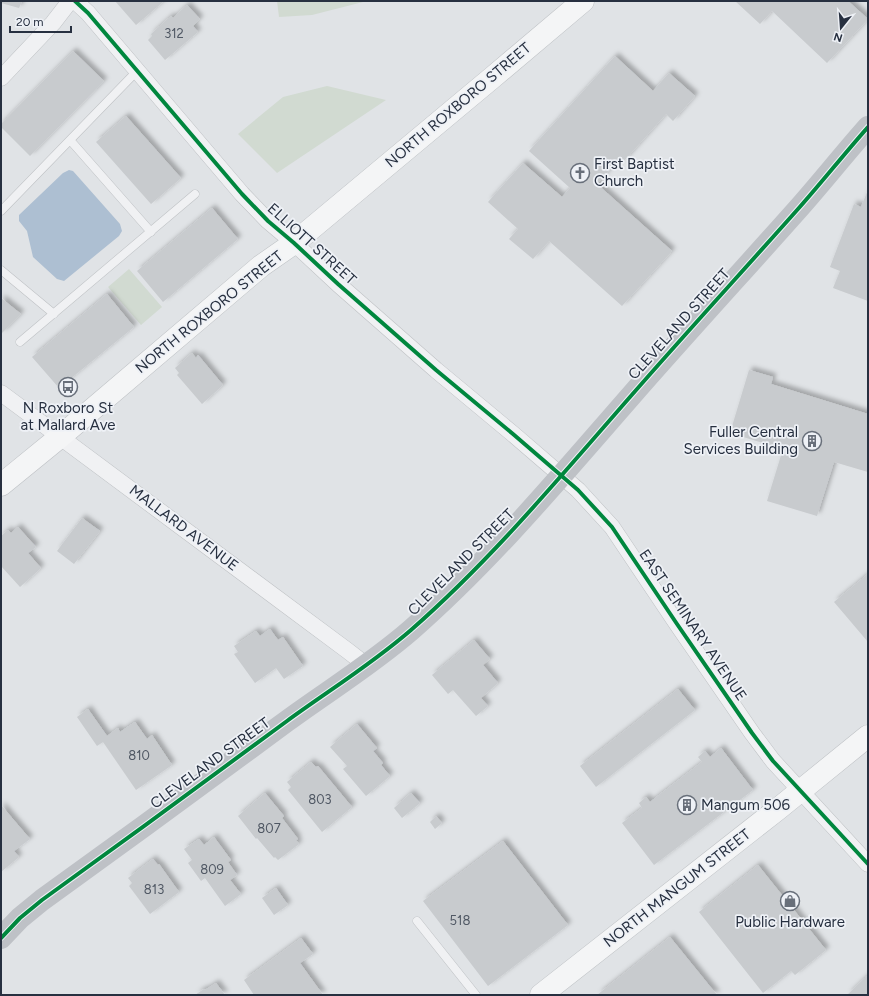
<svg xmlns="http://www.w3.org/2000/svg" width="869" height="996" viewBox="0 0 869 996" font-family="Figtree,sans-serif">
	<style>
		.green { fill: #d1dad1 }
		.water { fill: #adbfd2 }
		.building { fill: #c8cbce; filter: url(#shadow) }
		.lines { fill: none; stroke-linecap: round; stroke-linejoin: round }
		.lane-casing { stroke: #bec1c4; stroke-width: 9 }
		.street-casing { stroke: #bec1c4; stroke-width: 17 }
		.primary-casing { stroke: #bdc0c4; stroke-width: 23 }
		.lane { stroke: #f0f1f3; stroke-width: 8 }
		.street { stroke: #f0f1f3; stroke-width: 16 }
		.secondary { stroke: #bec1c6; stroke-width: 22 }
		.primary { stroke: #f4f5f6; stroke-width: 22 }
		.cycleway-casing { stroke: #eef1f6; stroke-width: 6 }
		.cycleway { stroke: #00873e; stroke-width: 4 }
		.labels { text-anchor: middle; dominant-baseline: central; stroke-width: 3.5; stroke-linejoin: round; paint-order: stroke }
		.number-label { font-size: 13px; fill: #505864 }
		.street-label { font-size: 15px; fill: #273040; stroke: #eef1f6 }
		.poi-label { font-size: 15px; fill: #273040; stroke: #eef1f6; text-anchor: start }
	</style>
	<defs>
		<filter id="shadow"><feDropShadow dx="3.5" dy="-3.5" stdDeviation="2" flood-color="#0004"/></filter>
	</defs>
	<rect width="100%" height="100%" fill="#e0e3e6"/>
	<!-- green -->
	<path class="green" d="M277,1H367L312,15L279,17Z
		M327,86L386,100L277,173L238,134L283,97Z
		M129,269L162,307L141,325L108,287Z"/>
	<!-- water -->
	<path class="water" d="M69,170L73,171L120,224L122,231L119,236L64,281L57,279L33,257L27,231L19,221V215L63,173Z"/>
	<!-- building -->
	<path class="building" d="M1,1H22L19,8L1,3Z
		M115,1H164L136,25Z
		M735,1H848L868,19L827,63L772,11L760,24Z
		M187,5L200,19L193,26L198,32L165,60L148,40L152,36L151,34L171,16L173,18Z
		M73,51L104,81L30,156L1,127V124Z
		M615,56L653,91L669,73L695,96L673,121L666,114L623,162L619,159L597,184L672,251L622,306L549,241L533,259L509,239L518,229L488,202L523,163L562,197L570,188L529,151Z
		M126,116L181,178L151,204L96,142Z
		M868,190V301L833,288L840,271L830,267L854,204L861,207Z
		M212,208L238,239L163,302L137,271Z
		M107,294L134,327L59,388L32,357Z
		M1,298L21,314L1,334Z
		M192,353L196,358L198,355L223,385L202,404L177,375L179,373L175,368Z
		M749,370L773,377L771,384L868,414V472L834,462L817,516L767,501L783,449L730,433Z
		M82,518L100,531L74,564L57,551Z
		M18,527L36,547L28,553L41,568L20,587L1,566V536L8,530L11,533Z
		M868,574V642L834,602Z
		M270,629L278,640L283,637L303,666L284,679L276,668L255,683L234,654L238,652L234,646L256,631L260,636Z
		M474,640L490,659L483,665L498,683L481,698L488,706L476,716L453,690L448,694L432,675Z
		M678,689L695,710L596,787L580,766Z
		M88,709L107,736L118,728L120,732L135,722L147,739L152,735L172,765L136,790L103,742L97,746L77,717Z
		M357,724L377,748L373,751L383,763L381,765L390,776L366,796L343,769L347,766L330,747Z
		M721,748L753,790L654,865L622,823L642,808L639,803L646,797L650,802L702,762L698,757L705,751L710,757Z
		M311,762L316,767L318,766L352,807L322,832L288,790L291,787L287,782Z
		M265,793L284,816L282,818L298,839L296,840L299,844L278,860L275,857L274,858L257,838L256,839L238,816Z
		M411,793L420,803L402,818L394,808Z
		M1,805L30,839L14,851L19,857L1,872Z
		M436,816L442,823L435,829L430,822Z
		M214,837L231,860L228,862L237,875L230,880L241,894L225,906L205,878L201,881L188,863L192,860L184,849L199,839L204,845Z
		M503,841L568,925L488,986L423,901Z
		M153,859L158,865L159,864L179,892L150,914L129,886L132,883L128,878Z
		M758,865L826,950L795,975L791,971L763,993L699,912Z
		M276,888L288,905L274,915L262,898Z
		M670,937L717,995H597Z
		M301,938L313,954L300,963L323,995H254L244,980Z
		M868,975V995H847Z
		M216,983L225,995H195L204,989L205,990Z"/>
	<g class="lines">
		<defs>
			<path id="lane" d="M70,140L151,232
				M1,211L137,71
				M1,270L54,314
				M20,342L195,194
				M417,921L476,995"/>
			<path id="street" d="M75,1L88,13L242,194L268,221L294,243L338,284L436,370L513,434L578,490L612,527L677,624L752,733L773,761L868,864
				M1,78L53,23L70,1
				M1,393L348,651L366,665"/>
			<path id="primary" d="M1,485L61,436L261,266L294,243L493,77L583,1
				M541,995L778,809L868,736"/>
		</defs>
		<!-- lane casing -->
		<use href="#lane" class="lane-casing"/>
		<!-- street casing -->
		<use href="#street" class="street-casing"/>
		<!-- primary casing -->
		<use href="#primary" class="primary-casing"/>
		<!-- lane -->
		<use href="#lane" class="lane"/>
		<!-- street -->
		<use href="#street" class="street"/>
		<!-- secondary -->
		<path class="secondary" d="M1,938L20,918L42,900C124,841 206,781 287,721C328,691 372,664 411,630C491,560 560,477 630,397C685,334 742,272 798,209C822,182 844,154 868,127"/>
		<!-- primary -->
		<use href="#primary" class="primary"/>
		<defs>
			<path id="cycleway" d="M75,1L88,13L242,194L268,221L294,243L338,284L436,370L513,434L578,490L612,527L677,624L752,733L773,761L868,864
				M1,938L20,918L42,900C124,841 206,781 287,721C328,691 372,664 411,630C491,560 560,477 630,397C685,334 742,272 798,209C822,182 844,154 868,127"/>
		</defs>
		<!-- cycleway casing -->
		<use href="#cycleway" class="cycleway-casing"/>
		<!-- cycleway -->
		<use href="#cycleway" class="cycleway"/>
	</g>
	<!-- icons -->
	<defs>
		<symbol id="church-ring" viewBox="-11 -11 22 22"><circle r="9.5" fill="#eef1f6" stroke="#686f7a" stroke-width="1.5"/><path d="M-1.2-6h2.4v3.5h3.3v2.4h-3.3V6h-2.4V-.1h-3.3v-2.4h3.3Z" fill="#686f7a"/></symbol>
		<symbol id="bus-ring" viewBox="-11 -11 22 22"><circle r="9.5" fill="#eef1f6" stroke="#686f7a" stroke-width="1.5"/><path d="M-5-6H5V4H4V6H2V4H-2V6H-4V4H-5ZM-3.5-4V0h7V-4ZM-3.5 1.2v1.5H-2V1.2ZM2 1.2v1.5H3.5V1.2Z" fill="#686f7a"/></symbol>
		<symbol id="building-ring" viewBox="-11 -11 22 22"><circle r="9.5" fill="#eef1f6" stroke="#686f7a" stroke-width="1.5"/><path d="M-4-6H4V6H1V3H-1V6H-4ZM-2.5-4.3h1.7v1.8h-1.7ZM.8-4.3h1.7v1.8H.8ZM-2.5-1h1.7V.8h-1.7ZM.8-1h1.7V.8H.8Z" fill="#686f7a"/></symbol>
		<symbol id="shop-ring" viewBox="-11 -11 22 22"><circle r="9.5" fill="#eef1f6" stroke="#686f7a" stroke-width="1.5"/><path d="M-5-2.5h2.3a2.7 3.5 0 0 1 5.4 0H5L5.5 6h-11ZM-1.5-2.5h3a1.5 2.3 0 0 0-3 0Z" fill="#686f7a"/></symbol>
	</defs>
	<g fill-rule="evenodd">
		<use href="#church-ring" x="569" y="162" width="22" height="22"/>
		<use href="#bus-ring" x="57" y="376" width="22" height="22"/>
		<use href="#building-ring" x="801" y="430" width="22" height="22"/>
		<use href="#building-ring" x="676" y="794" width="22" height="22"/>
		<use href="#shop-ring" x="779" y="890" width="22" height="22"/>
	</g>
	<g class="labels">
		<!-- number labels -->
		<g class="number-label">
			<text x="174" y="33">312</text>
			<text x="139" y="755">810</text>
			<text x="320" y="799">803</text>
			<text x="269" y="828">807</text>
			<text x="212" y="869">809</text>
			<text x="154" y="889">813</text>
			<text x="460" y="920">518</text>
		</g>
		<!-- street labels -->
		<g class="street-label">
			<text transform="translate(458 105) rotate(-40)">NORTH ROXBORO STREET</text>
			<text transform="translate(312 244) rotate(42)">ELLIOTT STREET</text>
			<text transform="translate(209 312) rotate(-39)">NORTH ROXBORO STREET</text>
			<text transform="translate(679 324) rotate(-48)">CLEVELAND STREET</text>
			<text transform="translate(184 528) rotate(37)">MALLARD AVENUE</text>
			<text transform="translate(461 562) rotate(-45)">CLEVELAND STREET</text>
			<text transform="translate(693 625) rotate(56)">EAST SEMINARY AVENUE</text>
			<text transform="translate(210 763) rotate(-36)">CLEVELAND STREET</text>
			<text transform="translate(677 888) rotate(-38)">NORTH MANGUM STREET</text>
		</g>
		<!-- poi labels -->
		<g class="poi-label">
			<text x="594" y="164">First Baptist<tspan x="594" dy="17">Church</tspan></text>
			<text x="68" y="408" text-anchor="middle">N Roxboro St<tspan x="68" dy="17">at Mallard Ave</tspan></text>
			<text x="798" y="432" text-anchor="end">Fuller Central<tspan x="798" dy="17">Services Building</tspan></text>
			<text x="701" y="805">Mangum 506</text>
			<text x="790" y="922" text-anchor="middle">Public Hardware</text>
		</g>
	</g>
	<!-- border -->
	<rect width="869" height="996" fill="none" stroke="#273040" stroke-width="4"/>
	<!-- north arrow -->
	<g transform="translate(841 28) rotate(197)" stroke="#eef1f6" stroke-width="3" paint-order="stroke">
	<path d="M0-3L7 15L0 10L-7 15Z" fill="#273040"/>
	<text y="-6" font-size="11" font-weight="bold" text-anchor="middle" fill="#273040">N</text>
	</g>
	<!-- scale -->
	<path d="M10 26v6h61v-6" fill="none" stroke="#273040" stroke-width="2"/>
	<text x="16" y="26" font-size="12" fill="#273040" stroke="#eef1f6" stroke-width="3" paint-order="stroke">20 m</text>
</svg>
